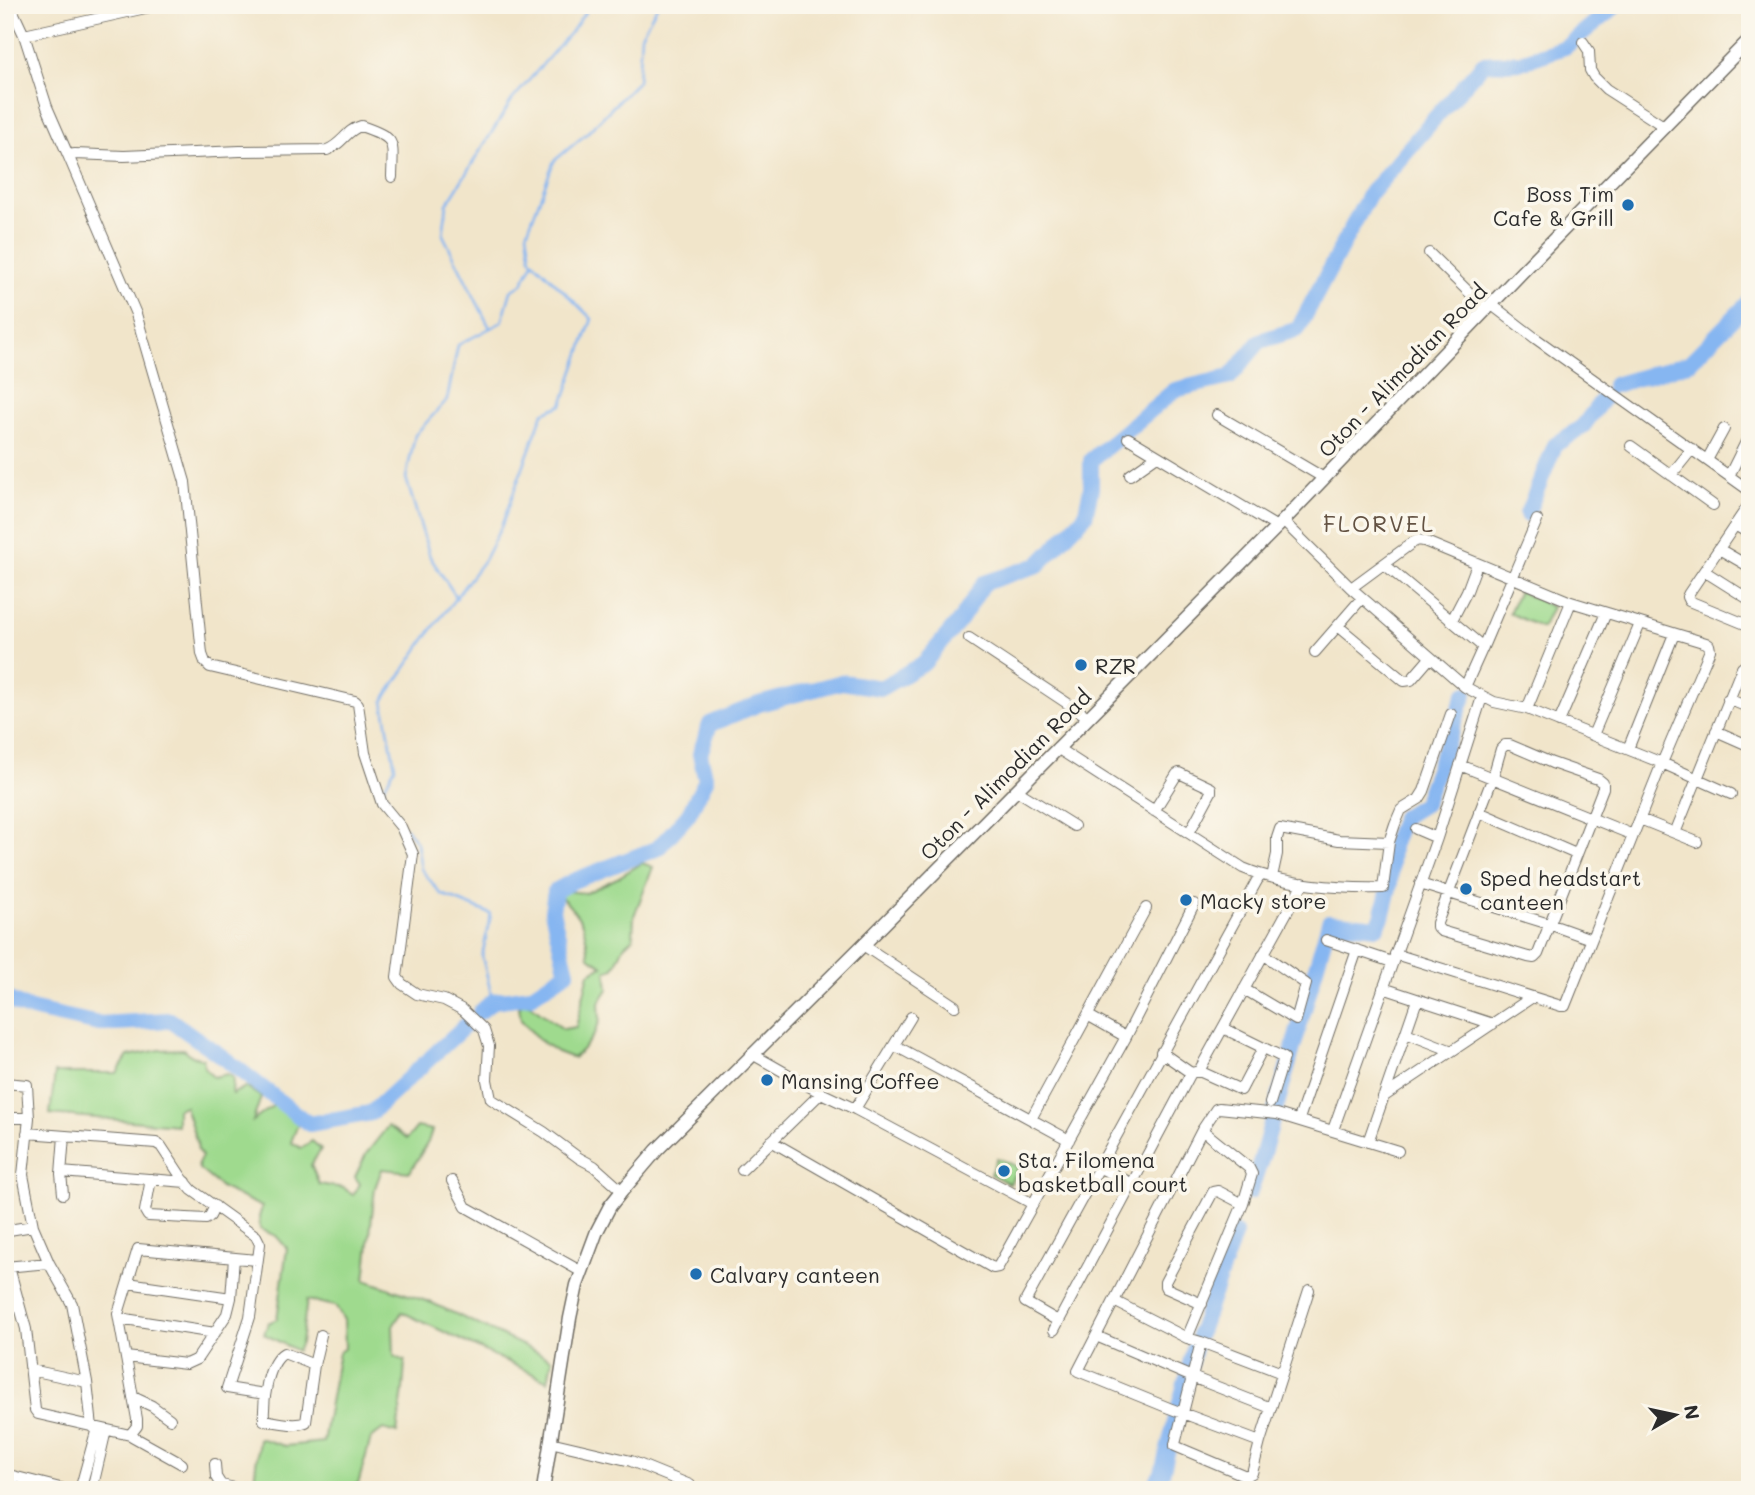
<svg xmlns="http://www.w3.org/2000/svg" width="1755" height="1495" viewBox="0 0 1755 1495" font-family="Mali,sans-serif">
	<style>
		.green { fill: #9fda8e; stroke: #65825c; stroke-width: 2 }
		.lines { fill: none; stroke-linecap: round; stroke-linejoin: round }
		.stream { stroke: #86b6f1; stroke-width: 2.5 }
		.river { stroke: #86b6f1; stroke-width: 16 }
		.minor-casing { stroke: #706c63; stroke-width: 12 }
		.major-casing { stroke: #706c63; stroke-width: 15 }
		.minor { stroke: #fff; stroke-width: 10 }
		.major { stroke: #fff; stroke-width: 12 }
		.poi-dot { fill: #1f6fb2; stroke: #fbf7ec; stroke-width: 2.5 }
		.labels { text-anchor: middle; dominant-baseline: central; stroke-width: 7; stroke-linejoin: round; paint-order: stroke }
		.poi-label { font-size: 21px; fill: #2b2b2b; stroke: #fbf7ec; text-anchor: start }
		.street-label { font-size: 21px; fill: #2b2b2b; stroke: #fbf7ec }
		.neighbourhood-label { font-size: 23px; letter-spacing: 2px; fill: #635243; stroke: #fbf7ec }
	</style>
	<rect width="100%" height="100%" fill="#fbf7ec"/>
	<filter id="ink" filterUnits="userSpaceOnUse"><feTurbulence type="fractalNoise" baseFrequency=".0143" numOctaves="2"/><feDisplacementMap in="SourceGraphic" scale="14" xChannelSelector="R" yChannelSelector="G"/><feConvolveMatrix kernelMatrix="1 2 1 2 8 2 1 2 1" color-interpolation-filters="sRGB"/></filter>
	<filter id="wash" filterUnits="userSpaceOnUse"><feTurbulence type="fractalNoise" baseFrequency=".00686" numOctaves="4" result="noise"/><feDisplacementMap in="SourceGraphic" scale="28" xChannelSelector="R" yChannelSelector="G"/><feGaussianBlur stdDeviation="1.57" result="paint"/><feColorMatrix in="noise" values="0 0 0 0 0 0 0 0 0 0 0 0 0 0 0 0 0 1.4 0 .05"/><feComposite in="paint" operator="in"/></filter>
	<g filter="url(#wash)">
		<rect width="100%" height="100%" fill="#f1e5ca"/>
		<!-- green -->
		<path class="green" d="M1519,591L1552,607L1542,628L1509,613Z
			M642,863L653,867L634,916L633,938L624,946L614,968L606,971L608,989L599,1003L600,1020L594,1035L582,1050L573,1058L557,1052L538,1039L521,1020L519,1007L525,1001L563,1029L576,1027L589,973L603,966L589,957C585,925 583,919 560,896L564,891L586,893L617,878Z
			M184,1049L192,1056L203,1059L204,1067L213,1077L228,1074L233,1078L232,1094L246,1087L261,1097L253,1121L283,1098L302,1114L291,1142L301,1148L312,1141L321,1149L311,1165L319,1184L344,1188L353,1195L360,1184L355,1177L366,1154L388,1126L407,1139L417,1127L432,1130L428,1142L410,1172L382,1169L375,1188L365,1280L432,1303L552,1359L548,1381L402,1312L393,1326L394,1356L405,1361L403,1390L397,1433L383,1429L371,1438L358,1484L340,1486L339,1490H253L259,1438L285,1446L323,1442L339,1352L345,1348L344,1320L335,1306L307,1300L301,1343L297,1351L264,1334L268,1323L277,1319L287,1248L276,1236L260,1229L259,1217L262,1207L222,1188L199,1169L198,1164L202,1156L198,1151L197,1143L185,1106L177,1109V1125L50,1114L55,1073H117L128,1056L160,1050Z
			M997,1158L1018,1167L1010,1184L990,1174Z"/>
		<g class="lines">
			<!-- stream -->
			<path class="stream" d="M490,328L443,235L447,204L512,100L575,27L590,5
				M457,598L430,557L406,478L415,435L447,400L458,345L502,322L511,291L522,284L534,261
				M394,811L383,789L395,767L383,701L430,632L484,560L501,527L543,413L562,405L592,319L531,259L527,233L554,161L586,134L638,81L641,35L658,5
				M406,828L417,843L421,869L441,894L491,914L482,956L493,1001"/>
			<!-- river -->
			<path class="river" d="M1614,385L1689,363L1750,301
				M1527,514L1555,445L1583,426L1605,396
				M5,998L26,1008L99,1024L170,1020L224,1058L309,1124L371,1113L468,1023
				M480,1012L493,1001L531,996L567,972L552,911L555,891L573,881L658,848L688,815L706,780L700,754L710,724L759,704L842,682L881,688L924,663L961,619L984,583L1038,565L1085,516L1091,489V460L1175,390L1230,377L1260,341L1298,329L1369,195L1433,120L1483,64L1521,62L1565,47L1617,5
				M1250,1192L1261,1160L1329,922L1377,927L1382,917L1390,884L1392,846L1403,817L1424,804L1465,694
				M1199,1334L1235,1233
				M1188,1371L1195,1345
				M1179,1406L1186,1380
				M1151,1490L1162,1473L1177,1414"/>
		</g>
	</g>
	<g filter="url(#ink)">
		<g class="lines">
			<defs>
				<path id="minor" d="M10,5L24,35L159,5
					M24,35L47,107L68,155
					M1583,42L1589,51L1590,70L1594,77L1606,89L1665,127
					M392,177C393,139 397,139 361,126C346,130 343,144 327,150L240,151L124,156L75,154L68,155L136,314L185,482L202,654L205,662L210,667L355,701L358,704L365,753L382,804L401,827L413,854L397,977L402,984L417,994L444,1000L463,1010L484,1030L489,1046L487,1080L491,1099L544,1132L579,1158L594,1166L622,1191
					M1429,253L1487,310
					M1492,305L1535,338L1750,491
					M1217,415L1324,478
					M1128,438L1277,527
					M1631,446L1713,505
					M1707,460L1724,429
					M1130,475L1157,456
					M1671,475L1692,449
					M1729,476L1748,438
					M1750,503L1689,593L1687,597L1689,601L1750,626
					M1283,521L1351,588L1465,687L1494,702L1527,709L1662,763L1731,794
					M1735,525L1750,534
					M1719,549L1750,567
					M1384,564L1483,647
					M1704,571L1750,600
					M1351,588L1412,543L1418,540L1424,541L1571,602L1706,643L1709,645L1710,650L1662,763L1565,1006H1561L1395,954
					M1452,620L1467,591L1477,564
					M1338,626L1404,681L1411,680L1430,658
					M969,638L1088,717
					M1315,652L1362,598
					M1465,687L1483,647L1537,520
					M1728,699L1750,708
					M1527,709L1571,602
					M1559,722L1606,613
					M1716,731L1750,746
					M1593,735L1640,624
					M1505,745H1510L1552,763L1598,779L1603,783V788L1538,954L1534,958L1528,957L1441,931L1437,927V923L1493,777L1501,749Z
					M1057,748L1243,868C1283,885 1340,889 1383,888L1389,842L1395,824L1401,810L1419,799L1424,791L1451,714
					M1628,749L1674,634
					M1460,765L1633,835
					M1016,790L1074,826
					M1154,811L1177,774L1179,773L1211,788V792L1189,833
					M1479,812L1576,854
					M1640,819L1697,842
					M1416,829L1437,838
					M1675,833L1742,668L1747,664H1750
					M1272,877L1277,854V838L1280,829L1339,840L1389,842
					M1420,884L1549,924L1591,939
					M1326,940L1392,962
					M863,945L955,1006
					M1383,988L1493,1024
					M1244,989L1296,1020L1306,984L1263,954
					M1089,1016L1126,1037
					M1223,1028L1284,1058L1270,1103
					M1406,1033L1452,1051
					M894,1045L1069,1140
					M1161,1052L1191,1073
					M752,1054L821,1093L855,1109L1033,1204
					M1199,1071L1241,1090L1263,1048
					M5,1083L27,1085L29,1118L23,1175L33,1226L49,1263L72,1304L87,1382L92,1427
					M1383,1097L1531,998
					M855,1109L911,1017
					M5,1118H29
					M1031,1119L1146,908
					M1299,1119L1357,950
					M1333,1130L1437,838L1482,697
					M27,1133L156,1143L161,1146L182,1178L192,1190L256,1236L260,1244L250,1317L227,1388L265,1394
					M771,1141L993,1268L998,1267L1126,1037L1194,904
					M1368,1142L1417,1000
					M1098,1167L1133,1184
					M742,1170L821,1093
					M61,1172L186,1182
					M151,1179L145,1211L148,1216L206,1219L210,1216L215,1206
					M452,1181L466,1207L582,1272
					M63,1194L61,1174L64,1136
					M5,1229L9,1230L33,1226
					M5,1267L49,1263
					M9,1267L26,1329L35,1410L38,1414L130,1435L182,1464
					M128,1283L231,1298
					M1114,1301L1187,1338L1201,1342L1282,1373
					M1202,1304L1166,1288L1165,1286V1282L1213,1192L1218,1191L1243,1204
					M5,1307H20
					M119,1318L215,1333
					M1058,1321L1025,1302L1260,875
					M1054,1330L1191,1073L1199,1071L1303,883
					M1096,1336L1192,1377L1271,1408
					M1187,1338L1243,1204L1252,1174L1249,1168L1202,1130
					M1201,1342L1175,1444V1446L1246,1476L1252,1473L1260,1442L1309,1290
					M126,1357L186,1364L197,1359L227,1314L231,1298L234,1258
					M314,1365L284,1353C267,1363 263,1401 264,1420C277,1422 294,1427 306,1422L314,1365L321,1335
					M31,1370L87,1382
					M133,1397L152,1406L170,1419
					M130,1435L137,1426V1419L118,1314L138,1249L257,1260
					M550,1442L631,1461L690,1485
					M1260,1442L1169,1408L1078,1371L1202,1130L1216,1109L1219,1108L1277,1114L1398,1151
					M215,1464L216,1477L221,1485L245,1490
					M5,1474L68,1490
					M80,1490L97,1428
					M92,1490L106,1430"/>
				<path id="major" d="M543,1490L570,1318L577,1285L597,1231L610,1206L622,1191L657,1150L874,934L1283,521L1523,271L1750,39"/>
			</defs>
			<!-- minor casing -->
			<use href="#minor" class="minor-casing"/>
			<!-- major casing -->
			<use href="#major" class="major-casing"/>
			<!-- minor -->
			<use href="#minor" class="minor"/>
			<!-- major -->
			<use href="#major" class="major"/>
		</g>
	</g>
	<!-- markers -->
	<g class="poi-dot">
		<circle cx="1628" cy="205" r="7"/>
		<circle cx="1081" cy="665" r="7"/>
		<circle cx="1466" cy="889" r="7"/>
		<circle cx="1186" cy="900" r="7"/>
		<circle cx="767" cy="1080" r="7"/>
		<circle cx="1004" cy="1171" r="7"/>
		<circle cx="696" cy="1274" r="7"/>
	</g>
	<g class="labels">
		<!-- poi labels -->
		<g class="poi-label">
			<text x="1614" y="193" text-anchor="end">Boss Tim<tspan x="1614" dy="24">Cafe &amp; Grill</tspan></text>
			<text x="1095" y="665">RZR</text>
			<text x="1480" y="877">Sped headstart<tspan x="1480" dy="24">canteen</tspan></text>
			<text x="1200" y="900">Macky store</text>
			<text x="781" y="1080">Mansing Coffee</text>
			<text x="1018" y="1159">Sta. Filomena<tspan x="1018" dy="24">basketball court</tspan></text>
			<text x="710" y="1274">Calvary canteen</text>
		</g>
		<!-- street labels -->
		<g class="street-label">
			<text transform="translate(1402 370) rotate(-46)">Oton - Alimodian Road</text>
			<text transform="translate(1005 774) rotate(-45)">Oton - Alimodian Road</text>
		</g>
		<!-- neighbourhood labels -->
		<g class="neighbourhood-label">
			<text x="1379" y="523">FLORVEL</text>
		</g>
	</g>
	<!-- margin -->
	<rect width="1755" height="1495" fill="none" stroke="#fbf7ec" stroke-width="28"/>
	<!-- north arrow -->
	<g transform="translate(1675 1415) rotate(81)" stroke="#fbf7ec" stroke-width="5" paint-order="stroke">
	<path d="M0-5L12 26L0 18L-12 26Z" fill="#2b2b2b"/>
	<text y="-10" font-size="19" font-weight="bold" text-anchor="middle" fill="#2b2b2b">N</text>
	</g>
</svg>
